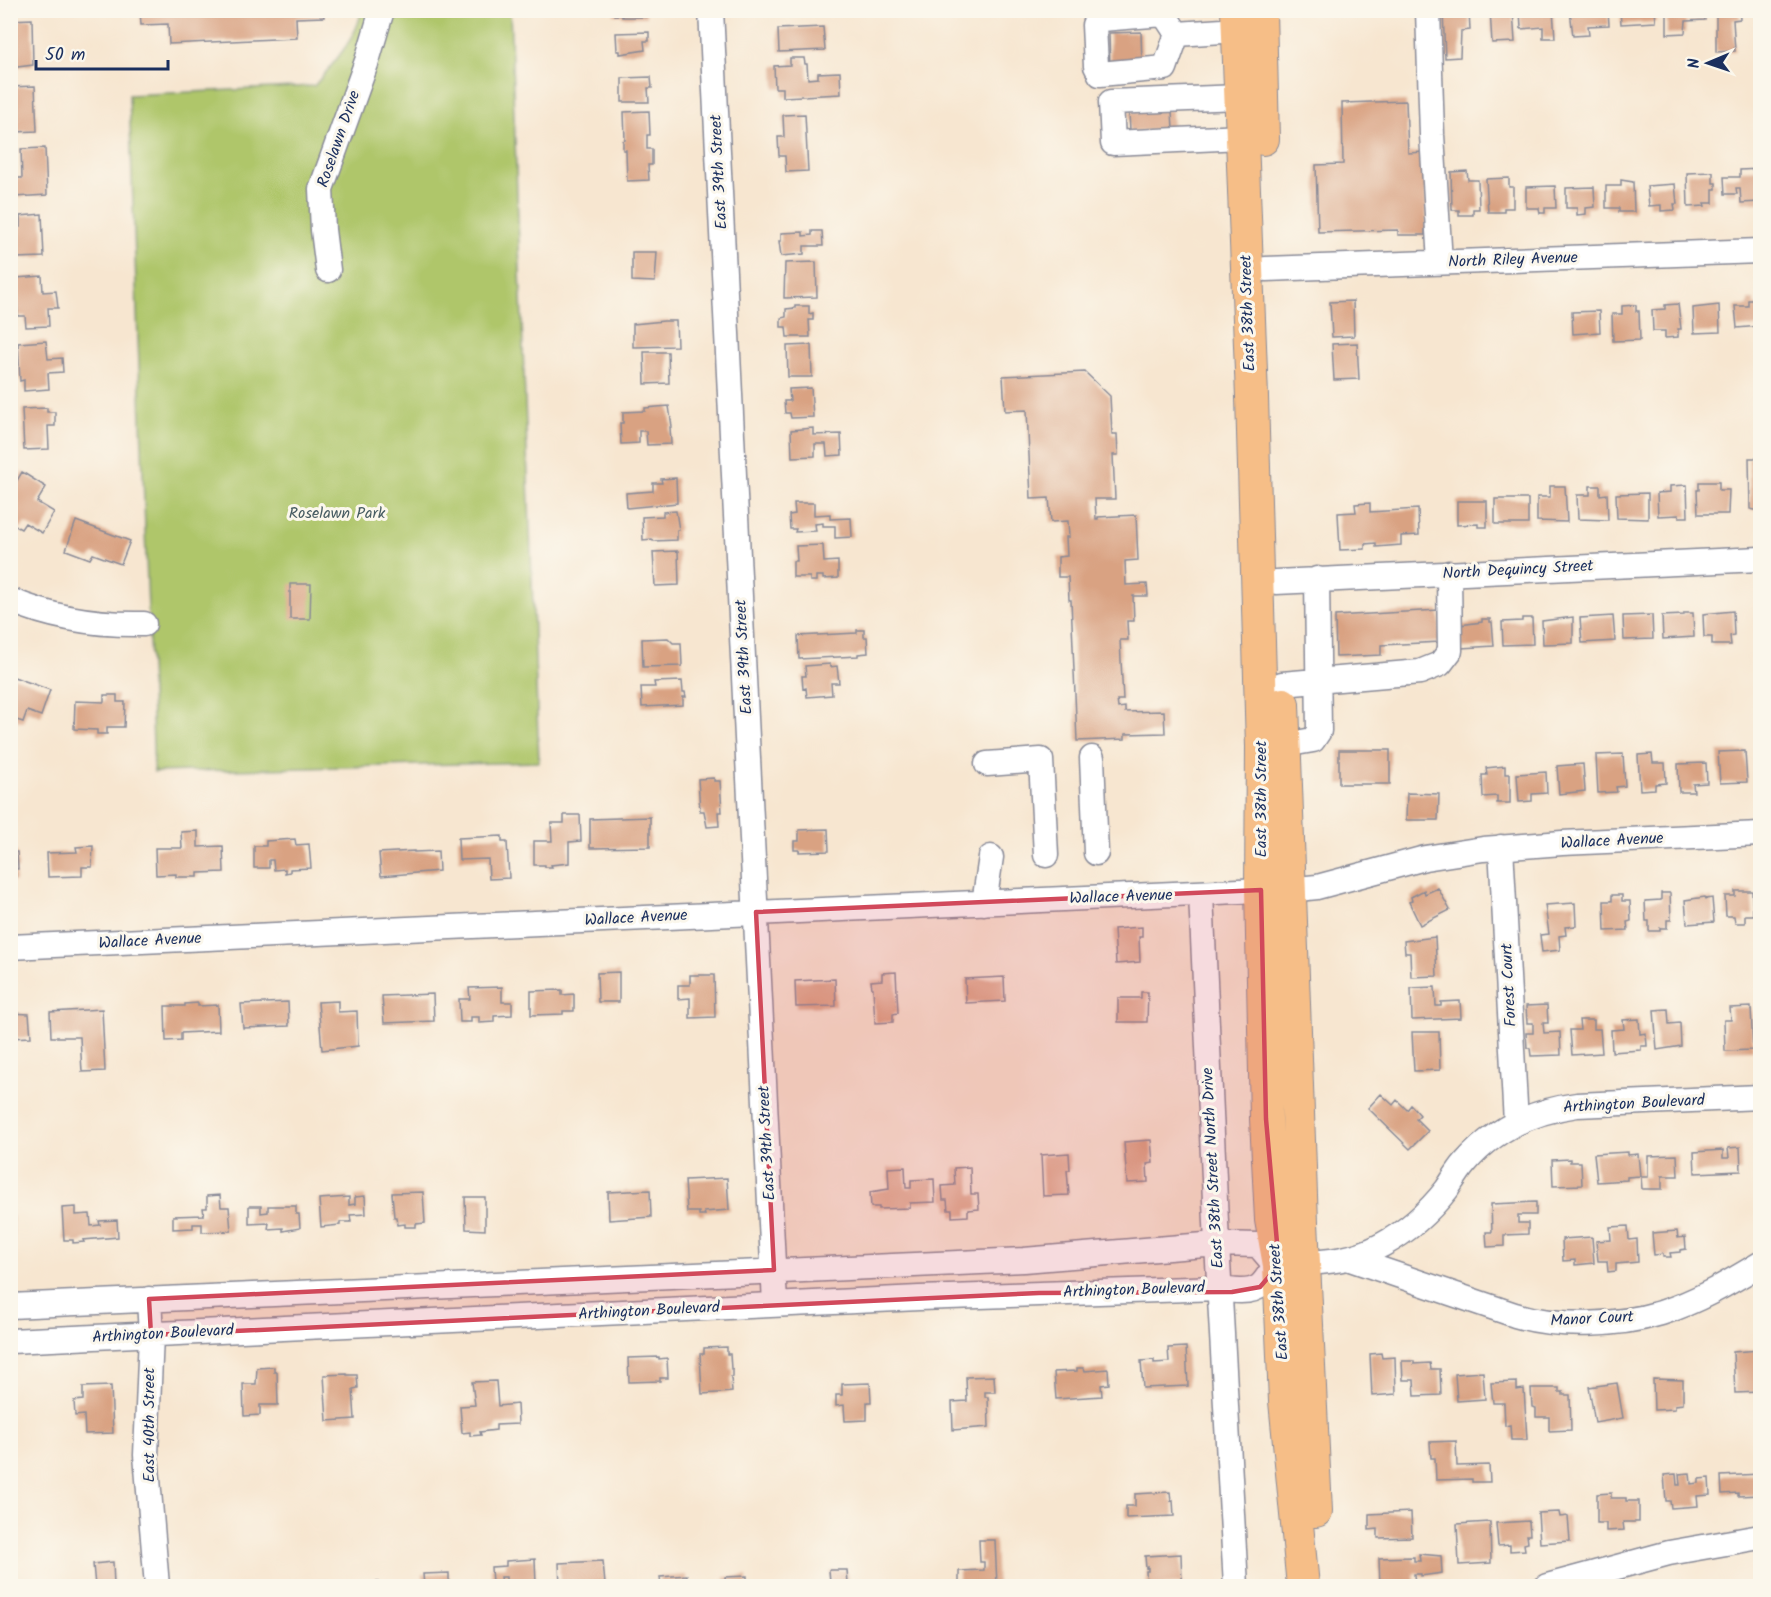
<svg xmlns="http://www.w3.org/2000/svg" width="1771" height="1597" viewBox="0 0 1771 1597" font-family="Kalam,sans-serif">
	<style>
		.green { fill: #afc66b; stroke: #657a64; stroke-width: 1.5 }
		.building { fill: #d9a282 }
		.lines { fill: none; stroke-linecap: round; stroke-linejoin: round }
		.minor-casing { stroke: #898a97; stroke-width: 27 }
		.major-casing { stroke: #898a97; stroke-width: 34 }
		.minor { stroke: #fff; stroke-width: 24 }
		.major { stroke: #f6be87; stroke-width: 32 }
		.marked { fill: #d1495b; fill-opacity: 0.2; stroke: #d1495b; stroke-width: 4.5; stroke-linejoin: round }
		.labels { text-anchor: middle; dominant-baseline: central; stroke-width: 6; stroke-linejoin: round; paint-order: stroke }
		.street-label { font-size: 16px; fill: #1b2f5e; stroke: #fbf7ec }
		.park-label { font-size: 16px; fill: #475c62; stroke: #fbf7ec }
	</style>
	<rect width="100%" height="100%" fill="#fbf7ec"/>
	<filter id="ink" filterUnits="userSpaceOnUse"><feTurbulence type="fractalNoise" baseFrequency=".0167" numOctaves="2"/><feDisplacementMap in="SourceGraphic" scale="12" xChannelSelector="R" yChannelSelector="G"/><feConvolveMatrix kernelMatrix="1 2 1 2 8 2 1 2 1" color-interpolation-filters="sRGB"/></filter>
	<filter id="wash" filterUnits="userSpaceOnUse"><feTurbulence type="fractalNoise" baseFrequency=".008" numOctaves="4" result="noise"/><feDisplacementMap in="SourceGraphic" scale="24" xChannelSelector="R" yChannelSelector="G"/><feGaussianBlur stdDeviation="1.35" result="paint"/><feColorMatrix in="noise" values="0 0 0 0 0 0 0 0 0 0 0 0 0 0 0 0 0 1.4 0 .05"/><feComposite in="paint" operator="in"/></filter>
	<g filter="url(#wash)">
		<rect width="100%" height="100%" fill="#f7e6d0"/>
		<!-- green -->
		<path class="green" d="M361,11H510L539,762L154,772L129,95L314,86C330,68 359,35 361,11Z"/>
		<g id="blocks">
			<!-- building -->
			<path class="building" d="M140,10H172V12L323,10L324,17L296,18L297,38L169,44L168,24L141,25Z
				M614,10H646V17H622V15H614Z
				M1445,10H1469L1470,30L1461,31L1460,57L1445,58L1443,11Z
				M1490,10H1513L1515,42L1492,43Z
				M1520,10H1553L1555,38H1543V27L1521,29Z
				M1570,10H1608L1609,25L1588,26L1589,35L1573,36Z
				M1620,10H1655L1656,22L1621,24Z
				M1667,10H1704L1705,20L1686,21L1685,33L1667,34Z
				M1716,10H1739L1740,19L1733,20L1735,51L1716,52Z
				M32,19L33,65L10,68V20Z
				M823,27L825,50L779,52L778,29Z
				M649,32V41H644L645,50L620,54V51H617L616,33Z
				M1141,32L1142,65L1110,66L1109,33Z
				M790,58H804L805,64H807L808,79L818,78V73L840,72L841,94L783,97V88H775L774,66L790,65Z
				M651,77L652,88H648L649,102H622V78Z
				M35,86L37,131L15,132L14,121H10V87Z
				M1406,101L1408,153L1425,152L1427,228H1425V235H1398V230L1318,232L1316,165L1343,164L1342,103Z
				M1172,110L1173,130L1130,131L1129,112Z
				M649,111L650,135H647V149H652V165H648L649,180L627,181L626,150H623V141L625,140L624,112Z
				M805,114L808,171L786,172L785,156H779L778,137H784L783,115Z
				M45,148L47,195L14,197L13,178H22L21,149Z
				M1760,169V202L1741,203L1740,188H1736L1737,194H1725L1724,177H1740V170Z
				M1467,171L1468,180H1478L1479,209H1473V215H1459V210H1452L1451,172Z
				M1713,172V183H1716V189H1713V203H1704L1705,206L1688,207L1687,173Z
				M1509,178V187H1513V208H1504V212H1488L1486,179Z
				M1621,180L1633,182L1634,212H1619V208H1606V186H1621Z
				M1675,184L1677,204H1674L1675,210L1661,211V205L1649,206L1647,186Z
				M1555,186L1556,208H1545V213H1540L1539,208H1526V187Z
				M1594,187L1595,207L1586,208V214L1577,215V208H1566V188Z
				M42,214L44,257L15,258L14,237H16L15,227H20V216Z
				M812,231H822L823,246H804V254L781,256L779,241H781V233L803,232V236L812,235Z
				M632,252H657L655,282L632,281Z
				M816,262L817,297L784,298L785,263Z
				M42,276L43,292L56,291L58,308H48L49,326L26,327L25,316H18L16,278Z
				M1748,300H1754V305H1760V326L1737,328L1735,306H1748Z
				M1353,301L1354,336L1332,337L1330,302Z
				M1678,304L1681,329H1678V337L1665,338V331H1653L1652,310L1665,309V305Z
				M1636,305V311H1639L1640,340L1613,341L1612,314H1622V306Z
				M1719,305L1720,332L1694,333L1693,308Z
				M795,306H809V314L813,313V320H809L810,337H787L786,327H781V318L786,317V309L795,308Z
				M1599,311L1600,332L1573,334L1572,312Z
				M664,321H676L677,346L633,347V324Z
				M46,341L48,359L62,358L63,372L48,373L49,389L24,391V380L20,381L18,343Z
				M1357,343L1359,379L1334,380L1332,344Z
				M811,345L812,377H788L787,346Z
				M644,352H668L669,383L645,384Z
				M1085,372L1110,396L1112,434H1117L1118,455H1113L1115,499H1095L1096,519H1098V517L1136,515L1138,560L1125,561L1126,585L1147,584L1148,596H1133L1134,621H1127L1128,640H1120L1123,700H1117L1118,708L1125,707V712L1164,711L1165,733L1125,734V739L1077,741L1071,600H1069L1068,577H1058V557L1067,556L1066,537H1069L1068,521L1051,522L1049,498L1031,499L1027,410L1005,411L1003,376Z
				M811,388L813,417L791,418L790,413H785L784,401H790L789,389Z
				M669,406L672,427H670L671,444L647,445L646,431H639V443L621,444L620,423H623V412L645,411V408Z
				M47,408V412H55V426H48L49,449L24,450L22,409Z
				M813,428V435L841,434L842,455L827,456L826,444H815V456L792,457L791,430Z
				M1749,458H1760V511L1750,509Z
				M22,472L46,487L37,502L54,512L42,533L25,523L21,529L10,523V488L12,489Z
				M676,478L677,503L627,508L626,493L653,491V483H662L661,479Z
				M1699,482H1719V490H1729L1728,514H1698L1697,490H1699Z
				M1687,485L1688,517H1679V515L1658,516L1657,493L1670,492V486Z
				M1550,486H1565L1567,522L1537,521V497H1550Z
				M1590,486H1600V495L1607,494L1608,520L1578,519L1577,495H1590Z
				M1648,493V519L1617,518L1616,494Z
				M1495,499H1528V524H1495Z
				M1457,501H1487V527H1478V524L1457,525Z
				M794,503H814V515L830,514V519L851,518L852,537L835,538V526H823V523L815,524L816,531L795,532L796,529H790L789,515L795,514Z
				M1370,503V512L1418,509L1419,535L1401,536V545L1376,547V543L1365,544V549L1340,550L1338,513L1356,512L1355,504Z
				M676,511L679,530H677V540L653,541L652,539L643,540L642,517L663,516V512Z
				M76,521L130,541L121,564L93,554L90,559L66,550Z
				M823,545L824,562L838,561V578L823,579V576H816V581H810V577H793V561H797L796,546Z
				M678,551L679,585L655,586L653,552Z
				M290,584H311L310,619H290Z
				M1439,610L1441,642L1381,645V655L1336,657L1335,616Z
				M1733,611L1734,635L1730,636L1731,645H1712V637H1704L1703,614Z
				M1684,613H1693L1694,637L1663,639L1662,616L1684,615Z
				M1756,613H1760V655H1759Z
				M1652,615L1653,639L1624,640L1623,616Z
				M1613,616L1615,641L1582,643L1580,618Z
				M1573,617V643L1543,644L1542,621Z
				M1522,618H1532L1533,644L1503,645L1502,622L1522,621Z
				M1482,619H1490V622H1492L1494,646L1461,648L1460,625L1482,622Z
				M857,630H864V637H867L868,653L858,654V656L799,659L798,636L857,633Z
				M668,638L673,643H681L682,666L643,667L642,639Z
				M830,664V667L837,666L839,683H831L832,695L807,697L806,688L803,689L802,676H806L805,666Z
				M14,677L50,690L41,716L27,711L23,722L10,718V681L12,682Z
				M682,681L683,692H685L686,697H683V705L642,707L641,687H655L654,682Z
				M104,695H117V702H125L124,727H107V734H97V730L74,729L75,701L104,702Z
				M1339,750H1390V784H1339Z
				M1745,751L1747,782L1720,783L1718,752Z
				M1623,754L1625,786L1616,787L1617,792L1598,793L1596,755Z
				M1652,754L1653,763H1665L1666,783L1655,784V789L1640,790L1638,755Z
				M1706,763L1707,783L1693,784L1694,792H1679L1678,764Z
				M1583,764L1585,791L1559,794L1557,766Z
				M1505,766V774H1510V803H1497V796L1483,797L1482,775H1487L1486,768Z
				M1546,772L1547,793L1532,794V801L1519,802L1517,774Z
				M714,778V781H720L722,812H718L719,826L707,827L704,811H700L698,779Z
				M1407,793L1439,794L1438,820H1406Z
				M564,815H580L581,841L569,842V863L551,865L552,867H545V865H534V841H552L551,823H564Z
				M650,817V847L590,848V819Z
				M828,829L829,851L799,852V850H794V841H799V830Z
				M198,831V847L223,846L224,872L198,873V877H176V874L156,875L155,848H182L181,832Z
				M502,836V842H507L509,878L489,879L488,859L459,860L458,838Z
				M295,839L296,845L309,844L311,868L290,869V872L285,873V869L274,870L273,860H269V868H254V846H266V841Z
				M93,846L92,867H82V876L48,877L47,853L77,852L76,847Z
				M414,851V852L438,851L439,871L381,876L379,853Z
				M10,852H17L18,869H15L16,881L10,882Z
				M1438,888L1450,910L1420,925L1409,902L1412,901L1411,897L1424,890L1425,894Z
				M1735,891H1752L1753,915H1745V923H1735L1734,916H1726L1725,896H1735Z
				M1661,893H1670L1671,920H1667V928H1660V931H1649V921H1646L1645,901L1661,900Z
				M1612,895H1622V901H1630L1631,921L1627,922L1628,930L1605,931L1604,901H1612Z
				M1705,897L1706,899L1712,898L1714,922L1687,924L1685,900Z
				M1575,903L1576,926L1565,927L1566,935L1559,936L1560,950L1542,952L1540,935L1549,934L1545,905Z
				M1142,927V937H1139L1140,962L1116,964L1114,929Z
				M1435,937L1437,976L1411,977L1410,953H1405L1404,941Z
				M619,972V1002H598L597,973Z
				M896,972L898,1013L893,1014V1022L875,1023L873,988H872L871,981L882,980V973Z
				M690,975H714L715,1017L690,1018V998L678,999V985H690Z
				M1004,977L1005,1001L966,1003L965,979Z
				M835,979L836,1006L796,1007L795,981Z
				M502,987V1002H512V1015L494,1016V1022L479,1023V1017H471V1022H460L459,999H470L469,988Z
				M1435,987L1436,1006H1441V1002L1460,1001L1461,1018L1412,1020L1411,988Z
				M562,990V995L574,994V1011H563V1014L531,1015V991Z
				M1141,992H1148L1147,1022H1118V998H1141Z
				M433,994L434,1021L384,1023L382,996Z
				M338,1001V1012L357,1011L358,1046L322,1050L318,1002Z
				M288,1002L289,1026L243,1028L241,1004Z
				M198,1003V1006L218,1005L219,1031L181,1033V1040L166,1041L165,1006H185V1004Z
				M1547,1005L1548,1023H1543L1544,1033L1560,1032L1561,1055L1531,1056L1530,1048H1527L1526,1033H1533V1023H1527L1526,1006Z
				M1751,1007L1753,1050L1725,1051L1724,1020H1731L1730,1008Z
				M102,1009L105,1071L82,1072L80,1037H51L50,1012Z
				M1668,1009L1669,1024L1680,1023L1681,1046L1657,1050L1654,1010Z
				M10,1013L29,1014L31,1037L10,1038Z
				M1639,1019L1640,1034L1646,1033L1647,1046H1641V1050L1612,1052L1611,1030L1624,1029L1623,1020Z
				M1579,1020H1594V1029H1600L1602,1053L1572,1055L1570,1030H1580Z
				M1412,1032H1439L1440,1070L1414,1071Z
				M1381,1094L1393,1105L1397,1100L1407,1110L1411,1105L1420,1115L1416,1119L1428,1131L1410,1149L1368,1108Z
				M1151,1140L1153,1163L1147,1164L1148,1182L1127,1183L1124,1142Z
				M1740,1147L1741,1171L1695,1173L1694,1152L1723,1150V1158H1729L1728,1148Z
				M1628,1152V1155L1638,1154L1640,1176L1627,1177V1180L1597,1182L1594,1154Z
				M1069,1153L1070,1170H1067L1069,1195L1043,1196L1041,1155Z
				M1677,1155L1678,1176H1662V1189H1642L1641,1177H1648V1156Z
				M1570,1159V1162H1581L1582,1185L1553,1186L1552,1160Z
				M905,1167L906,1188H911V1180L934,1179L935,1202L910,1203V1208L879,1209V1207H871L870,1192L889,1189L888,1168Z
				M970,1167L971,1194H978L979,1209L968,1210V1216L952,1217V1210H948L947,1200H943L942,1186L955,1185L954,1168Z
				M727,1178L729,1210L704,1212L705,1215H699V1212H687L685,1180Z
				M650,1190L651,1217L609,1220L608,1192Z
				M423,1192L425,1223L416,1224V1227H405V1224L397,1225L396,1217H394L392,1193Z
				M220,1195L221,1207H229L231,1231L202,1232V1224H193V1228L173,1229V1216L204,1215L203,1208H207V1196Z
				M365,1196L366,1214L350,1215L351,1222H340V1225L321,1227L319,1199L349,1197V1205L355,1204V1197Z
				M465,1197H485V1230L466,1229Z
				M1536,1202V1215H1518V1223H1528V1234L1504,1235V1246L1487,1247L1486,1232H1492L1491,1204Z
				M249,1206H261V1213L268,1212V1206H296V1214H299L300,1228L283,1231V1228L268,1229L269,1223L249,1224Z
				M76,1207V1215L90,1214L91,1226L100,1225L99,1221L117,1220L118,1237L83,1240L84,1242L73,1243V1240H64L62,1208Z
				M10,1216H13L14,1245L10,1246Z
				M1628,1226L1629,1240L1637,1239L1638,1262L1616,1264V1271L1608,1272L1607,1261H1598L1596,1241L1611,1240L1610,1227Z
				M1677,1231L1678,1238L1685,1237L1686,1249L1680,1250V1252L1670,1253L1671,1257H1663V1254L1654,1255L1652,1233Z
				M1592,1237L1594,1263L1575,1265V1260L1563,1261L1562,1239Z
				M727,1347V1354H730L731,1369H733V1377H731L732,1392L702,1394L700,1354H704V1348Z
				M1186,1347L1188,1386L1143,1388L1141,1361L1154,1360V1363L1169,1362L1168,1348Z
				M1760,1350V1392L1735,1393L1733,1352Z
				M1381,1353L1382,1358L1395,1357L1396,1394L1372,1396L1370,1354Z
				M659,1357V1359L667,1358L668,1378H660V1381L629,1382L628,1358Z
				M1402,1361H1414V1364L1430,1363L1431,1369H1440L1441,1395L1415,1396L1414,1380H1403Z
				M274,1367V1372H277L278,1405H260V1415L244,1416L243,1384H256L257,1368Z
				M1077,1368H1084L1085,1371L1108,1369L1109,1384L1101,1385L1102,1396L1056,1399L1054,1372L1077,1371Z
				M1483,1372L1485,1399L1457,1401L1455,1374Z
				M347,1374V1375H357L358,1388L353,1389L355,1419L327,1421L324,1375Z
				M994,1376L995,1392H985V1397H988L989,1427L953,1430L952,1402L967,1401L966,1377Z
				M1653,1379L1683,1380V1404L1675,1405V1409L1654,1410Z
				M496,1381L498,1406L517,1404L518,1424L496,1425V1430L480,1432L481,1435L470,1436V1432L462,1433L460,1406L475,1405L472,1382Z
				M1517,1382V1390L1524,1389L1527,1440H1511L1510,1425L1505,1426L1504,1403H1493L1491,1383Z
				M870,1383L871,1402H867V1420L845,1421L844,1405L836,1406V1395H842V1384Z
				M1617,1383L1623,1418L1595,1423L1589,1387Z
				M111,1386L113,1433L85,1434L84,1415L75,1416L74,1401L83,1400V1387Z
				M1531,1388H1559V1392H1563V1395H1570L1571,1430L1549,1431V1417H1536V1408L1532,1407Z
				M1456,1441L1457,1466L1489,1465L1490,1482H1472V1479L1436,1480L1435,1458H1431L1430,1442Z
				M1690,1473L1691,1484L1699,1483V1479L1709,1478L1710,1495L1697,1496L1698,1506L1671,1508L1670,1501H1666L1664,1475L1676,1474L1677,1485H1680L1679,1474Z
				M1760,1474V1495L1738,1496V1493L1722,1494L1721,1476Z
				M1170,1492L1171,1501L1173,1500L1174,1516L1126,1518V1506H1135V1494Z
				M1611,1493V1498H1626V1501H1639V1522H1623L1624,1530L1606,1531V1523H1597V1494Z
				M1411,1512L1412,1537L1378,1538V1529L1369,1530V1514Z
				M1559,1512L1560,1517L1568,1516L1570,1541L1540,1543L1538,1513Z
				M1529,1521L1530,1535H1527L1528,1543L1524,1544L1525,1550L1510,1551V1545L1498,1546L1496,1523Z
				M1490,1522L1491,1563L1459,1565L1457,1524Z
				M979,1540H995L997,1586H959V1571L984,1570V1562H980Z
				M1181,1554L1182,1584L1147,1586L1146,1571H1148V1567L1146,1568L1145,1556Z
				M1419,1554L1441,1556L1442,1573L1421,1576V1574H1414L1415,1586H1380L1379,1558L1414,1557V1561H1420Z
				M535,1559L536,1586H506V1577H501L502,1584H492L491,1567L506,1566V1561Z
				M603,1561L605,1585L560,1586L559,1563Z
				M113,1562L114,1586H95L93,1564Z
				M829,1570H847L848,1584L850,1583V1586H825L824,1584L830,1583Z
				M449,1573V1586H424L423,1574Z
				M687,1575V1586H661L660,1577Z
				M747,1576V1586H726L725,1577Z
				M378,1582V1586H344V1584Z"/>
		</g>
	</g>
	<g filter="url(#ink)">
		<use href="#blocks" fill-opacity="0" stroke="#898a97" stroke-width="1.5"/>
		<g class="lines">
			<defs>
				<path id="minor" d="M711,10L775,1304
					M1428,10L1432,135L1440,262
					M1177,34L1164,14L1101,19L1094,25L1096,66L1100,74L1165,68L1177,34L1238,30
					M1240,97L1111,102L1113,143L1242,137
					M1266,269L1760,251
					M328,270L323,230L321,189L367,61L382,10
					M1276,582L1760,559
					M10,600C54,619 98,625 144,624
					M1282,684L1420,672L1440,664L1450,651L1449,573
					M1284,745L1313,740L1319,731L1317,579
					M1092,758L1096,853
					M987,764L1041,760L1046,855
					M1501,847L1516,1123
					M1288,890L1317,887L1425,858L1483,849L1562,843L1760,834
					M1201,894L1217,1244L1236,1586
					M984,903L991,857
					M10,947L1261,890
					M1350,1259L1515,1315C1558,1328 1618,1326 1661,1313C1696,1302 1729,1283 1760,1264
					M149,1299L151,1335L146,1455L157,1586
					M10,1306L1024,1260L1217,1244L1258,1245L1275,1265
					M10,1341L919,1298L1219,1288C1231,1291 1251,1294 1261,1285C1266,1280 1271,1272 1275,1265C1312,1262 1348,1264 1382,1245C1408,1231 1429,1212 1447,1189C1453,1180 1458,1171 1465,1163C1494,1129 1534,1111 1577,1105L1760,1097
					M1547,1586L1669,1553L1760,1537"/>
				<path id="major" d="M1237,10L1252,397L1262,747L1261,890L1266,1119L1271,1220L1279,1265L1285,1401L1303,1586
					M1260,10L1263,139
					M1283,704L1302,1222L1316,1511"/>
			</defs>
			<!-- minor casing -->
			<use href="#minor" class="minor-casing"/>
			<!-- major casing -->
			<use href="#major" class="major-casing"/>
			<!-- minor -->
			<use href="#minor" class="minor"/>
			<!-- major -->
			<use href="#major" class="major"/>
		</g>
	</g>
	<!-- marked area -->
	<path class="marked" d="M1261,890L1266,1119L1279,1265L1260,1287L1232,1292L1039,1293L151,1335L149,1299L774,1270L756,912Z"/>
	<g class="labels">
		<!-- street labels -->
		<g class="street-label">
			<text transform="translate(339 139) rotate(-71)">Roselawn Drive</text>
			<text transform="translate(719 172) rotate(-93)">East 39th Street</text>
			<text transform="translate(1513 260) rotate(-2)">North Riley Avenue</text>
			<text transform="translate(1248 313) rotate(-92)">East 38th Street</text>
			<text transform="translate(1518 570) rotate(-3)">North Dequincy Street</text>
			<text transform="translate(744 657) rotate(-93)">East 39th Street</text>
			<text transform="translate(1261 799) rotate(-90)">East 38th Street</text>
			<text transform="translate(1612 841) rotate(-3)">Wallace Avenue</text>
			<text transform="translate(1121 897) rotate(-2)">Wallace Avenue</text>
			<text transform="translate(636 918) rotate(-3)">Wallace Avenue</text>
			<text transform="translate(150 941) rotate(-3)">Wallace Avenue</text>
			<text transform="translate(1509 985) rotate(-93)">Forest Court</text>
			<text transform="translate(1634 1104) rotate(-3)">Arthington Boulevard</text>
			<text transform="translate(767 1143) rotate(-93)">East 39th Street</text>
			<text transform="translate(1213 1168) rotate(-93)">East 38th Street North Drive</text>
			<text transform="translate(1134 1290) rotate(-2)">Arthington Boulevard</text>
			<text transform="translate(1279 1302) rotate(-94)">East 38th Street</text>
			<text transform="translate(649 1311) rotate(-3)">Arthington Boulevard</text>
			<text transform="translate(1592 1319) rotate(-3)">Manor Court</text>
			<text transform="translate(163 1334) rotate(-3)">Arthington Boulevard</text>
			<text transform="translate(149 1425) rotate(-90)">East 40th Street</text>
		</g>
		<!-- park labels -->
		<g class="park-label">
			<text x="337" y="513">Roselawn Park</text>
		</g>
	</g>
	<!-- margin -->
	<rect width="1771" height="1597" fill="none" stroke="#fbf7ec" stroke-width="36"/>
	<!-- north arrow -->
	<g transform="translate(1708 63) rotate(268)" stroke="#fbf7ec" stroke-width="4.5" paint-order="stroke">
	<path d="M0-4.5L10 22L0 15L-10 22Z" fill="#1b2f5e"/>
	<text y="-9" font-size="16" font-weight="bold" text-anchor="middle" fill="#1b2f5e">N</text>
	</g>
	<!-- scale -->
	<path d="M36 60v9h132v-9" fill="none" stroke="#1b2f5e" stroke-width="3"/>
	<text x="45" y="60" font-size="18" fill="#1b2f5e" stroke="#fbf7ec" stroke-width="4.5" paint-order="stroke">50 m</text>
</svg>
